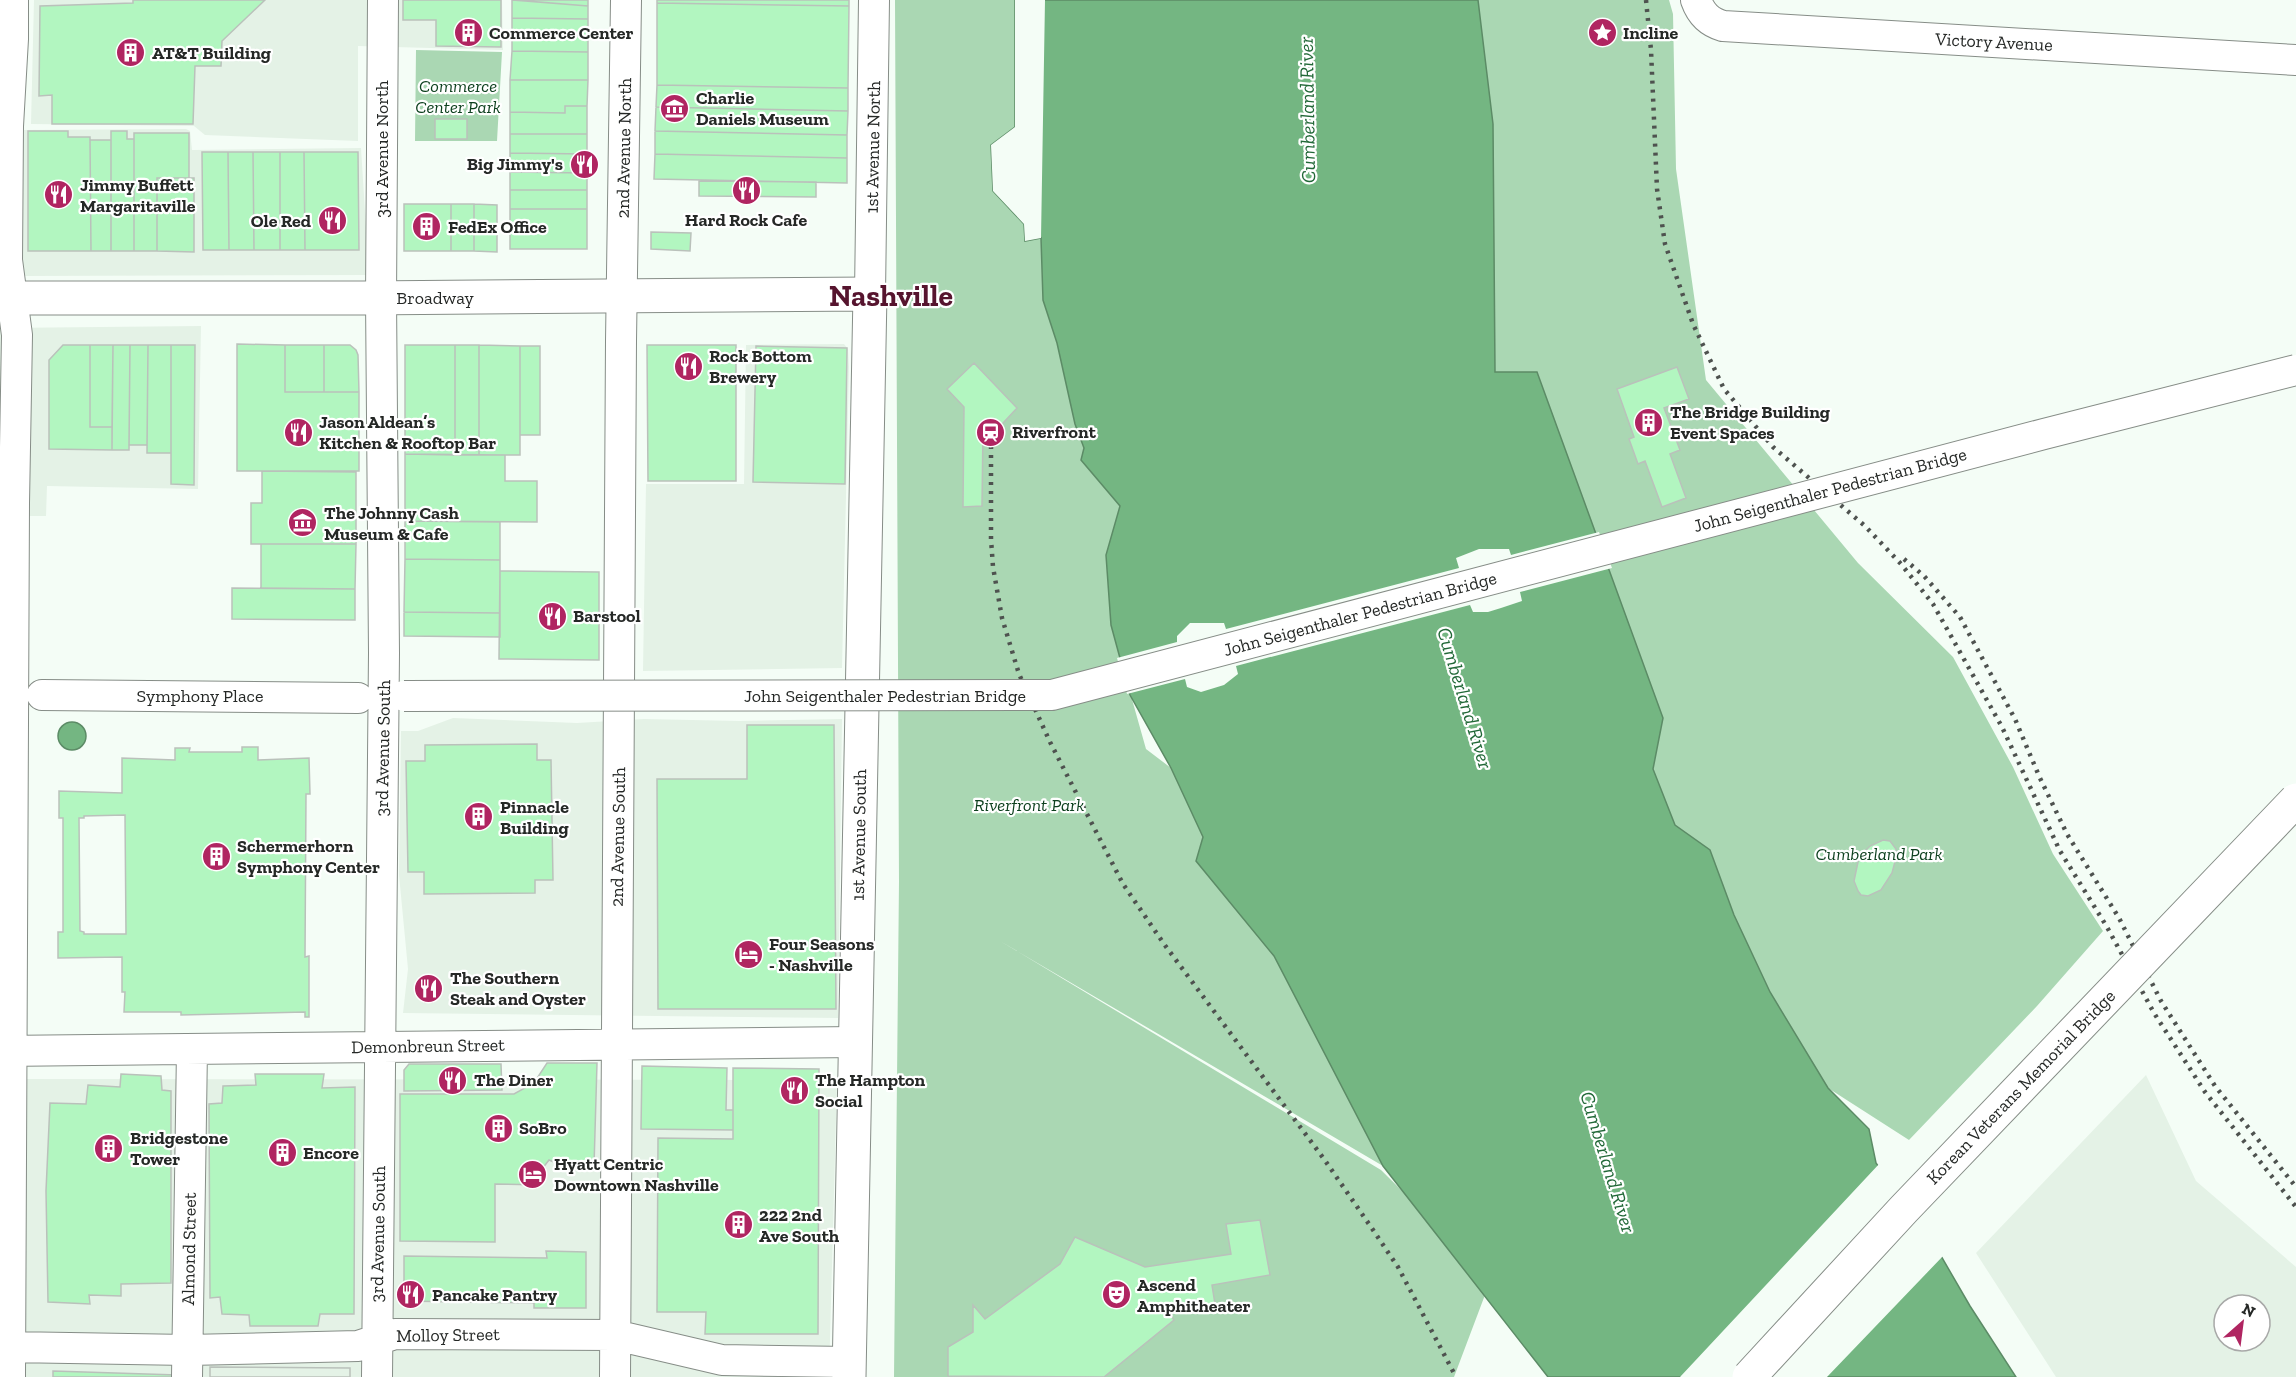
<svg xmlns="http://www.w3.org/2000/svg" width="2296" height="1377" viewBox="0 0 2296 1377" font-family="'Zilla Slab',serif">
	<style>
		.built { fill: #e4f2e6; fill-rule: evenodd }
		.green { fill: #aad7b3 }
		.water { fill: #74b682; stroke: #5c8b66; stroke-width: 1.5 }
		.pier { fill: #f4fdf6 }
		.building { fill: #b2f6c0; stroke: #bac1bb; stroke-width: 1.5; fill-rule: evenodd }
		.lines { fill: none; stroke-linecap: round; stroke-linejoin: round }
		.minor-casing { stroke: #868d87; stroke-width: 32 }
		.major-casing { stroke: #868d87; stroke-width: 35 }
		.minor { stroke: #fff; stroke-width: 30 }
		.major { stroke: #fff; stroke-width: 33 }
		.rail { stroke: #4e524f; stroke-width: 4.5; stroke-dasharray: 3 6; stroke-linecap: butt }
		.minor-bridge-casing { stroke: #868d87; stroke-width: 32; stroke-linecap: butt }
		.major-bridge-casing { stroke: #868d87; stroke-width: 35; stroke-linecap: butt }
		.minor-bridge { stroke: #fff; stroke-width: 30 }
		.major-bridge { stroke: #fff; stroke-width: 33 }
		.labels { text-anchor: middle; dominant-baseline: central; stroke-width: 4.5; stroke-linejoin: round; paint-order: stroke }
		.poi-label { font-size: 18px; font-weight: bold; fill: #252826; stroke: #fff; text-anchor: start }
		.street-label { font-size: 18px; fill: #252826; stroke: #fff }
		.park-label { font-size: 18px; font-style: italic; fill: #0d401e; stroke: #fff }
		.water-label { font-size: 20px; font-style: italic; fill: #216837; stroke: #fff }
		.town-label { font-size: 30px; font-weight: bold; fill: #56142e; stroke: #fff }
	</style>
	<rect width="100%" height="100%" fill="#f4fdf6"/>
	<!-- built -->
	<path class="built" d="M34,0H502L503,50L358,46V141L205,135L194,126L31,124Z
		M186,129L190,131L192,150L361,148L369,275L21,276L22,130Z
		M201,326L198,489L47,486L46,516H0V328Z
		M844,344L848,349L849,367L842,668L643,671L646,484H744L746,345Z
		M453,718L577,723L644,719L739,721L842,719L838,1018L403,1013L408,969L399,875L401,731H418Z
		M2146,1075L2196,1181L2296,1267V1377H2056L1976,1253ZM2224,1305H2260V1341H2224Z
		M0,1079L837,1080L829,1377H0Z"/>
	<!-- green -->
	<path class="green" d="M895,0H1015V127L992,145L993,191L1025,224L1041,238L1043,300L1057,343L1075,424L1084,448L1081,460L1120,506L1106,555L1111,625L1146,749L1171,768L1304,1011L1383,1166L1000,941L1381,1170L1491,1279L1454,1377H894L899,881Z
		M1461,0H1669L1673,14L1676,169L1706,380L1858,563L1953,657L2013,767L2053,854L2103,931L2037,1006L1909,1140L1828,1088L1770,992L1734,915L1710,850L1675,825L1667,808L1653,769L1663,718L1495,372Z
		M416,50L502,52L497,141H415Z"/>
	<!-- water -->
	<path class="water" d="M1015,0H1478L1493,124L1495,372H1537L1663,718L1653,769L1675,825L1710,850L1734,915L1770,992L1828,1088L1869,1129L1876,1163L1937,1249L1970,1306L2016,1377H1548L1383,1166L1274,956L1196,861L1203,837L1171,768L1130,695L1111,625L1106,555L1120,506L1081,460L1084,448L1075,424L1057,343L1043,300L1041,238L1025,241L1024,224L993,191L991,145L1015,127Z
		M58 736a14 14 0 1 1 28 0a14 14 0 1 1-28 0Z"/>
	<!-- pier -->
	<path class="pier" d="M1015,0H1045L1041,238L1025,241L1024,224L993,191L991,145L1015,127Z
		M1599,532L1612,568L1520,592L1522,601L1501,608L1488,612H1473L1470,605L1236,666L1238,674L1224,685L1201,692L1187,687L1185,679L1127,694L1117,658L1177,642V636L1190,623H1224L1226,629L1459,568L1456,558L1479,549H1509L1511,555Z
		M1880,1163L1944,1255L1827,1377H1680Z"/>
	<!-- building -->
	<path class="building" d="M133,0H265L222,41L221,66H195L193,124H52V95L39,96L40,6L133,3Z
		M403,0H501V47L436,46V20H403Z
		M512,0L588,6V19L512,18Z
		M515,0H588V6Z
		M657,0H849V6L657,3Z
		M657,3L849,6L848,88L657,85Z
		M512,18L588,19V36L512,35Z
		M512,35L588,36V52L512,51Z
		M512,51L588,52V80H510Z
		M510,80H588L587,106H565V113L510,112Z
		M657,85L848,88V111L656,107Z
		M565,106H587V134H510V112L565,113Z
		M656,107L848,111L847,135L655,131Z
		M435,119H467V139H435Z
		M28,131H68V137H90L91,251H28Z
		M111,131H127V139H134V251H111Z
		M655,131L847,135V158L655,154Z
		M134,133H189V178H157V251H134Z
		M510,134H587V154L510,153Z
		M90,140H111V251H91Z
		M202,152H228L229,250H203Z
		M228,152H253L254,250H229Z
		M253,152H280V250H254Z
		M280,152H304L305,250H280Z
		M304,152H358L359,250H305Z
		M510,153L587,154V173L510,172Z
		M655,154L847,158V183L654,179Z
		M510,172L587,173V190H510Z
		M157,178H194V252L157,251Z
		M699,181L816,182V197L699,196Z
		M510,190H587V209H510Z
		M404,204H451V251H404Z
		M451,204H474V251H451Z
		M474,204L497,205V252L474,251Z
		M510,209H587V249H510Z
		M651,232L691,233L690,251L651,249Z
		M237,344L285,345V392H359V471H237Z
		M63,345H90V427H112V450L49,449V360Z
		M90,345H113L112,427H90Z
		M113,345H130L129,450H112Z
		M130,345H148L147,445H129Z
		M148,345H171V453H147Z
		M171,345H195L194,485L171,484Z
		M285,345H324V392H285Z
		M324,345H350L356,350L358,355L359,392H324Z
		M405,345H455V455L405,454Z
		M455,345H479V455H455Z
		M479,345L520,346V455H479Z
		M647,345H736V481H648Z
		M520,346H540V435H520Z
		M756,346L847,348L845,484L753,482Z
		M974,363L1017,408L991,436L983,429L982,506L963,507L964,407L947,389Z
		M1677,367L1689,399L1664,408L1680,450L1670,454L1686,498L1662,507L1645,461L1638,464L1629,439L1634,437L1617,389Z
		M405,454L505,455V481H537V522L405,521Z
		M262,471L356,472V544H251V503H262Z
		M405,521L500,522V560L405,559Z
		M261,544H356L355,589L261,588Z
		M405,559L500,560V613L404,612Z
		M500,571L599,572V660L499,659Z
		M232,588L355,589V620L232,619Z
		M404,612L500,613V637L404,636Z
		M747,725H834L836,1009H658L657,779H747Z
		M537,744V760H551L553,880H535V893L424,894V872H408L406,761H425V745Z
		M242,747H258V760L309,758L310,794H306L305,957L309,956V1017H305V1012L181,1015V1012H124L125,992H122V957L58,958V932H63V818H59V791L122,793V758L175,760V748H190L189,752H242ZM125,815L126,934H84V932L80,931L79,818H84V816Z
		M1883,840L1890,841L1896,849V858L1892,873L1881,890L1868,896L1861,895L1858,891L1854,881L1858,862L1863,853L1870,846Z
		M547,1063H597L594,1166H563L549,1160L542,1169L541,1185L495,1184V1242L400,1241V1094H514L534,1083Z
		M409,1064H501L502,1090L404,1091V1070Z
		M642,1066L727,1068L726,1110H733V1130L641,1129Z
		M733,1068L819,1069L818,1334H705L706,1312H657L658,1138L733,1139Z
		M121,1074L161,1076L162,1090L171,1091V1283L121,1284V1296L89,1295L90,1304L48,1302L46,1191L50,1103L86,1104L88,1085L120,1087Z
		M255,1074H324L322,1088L355,1087L354,1314H320L318,1326H250L249,1315L222,1314L220,1297L210,1298L209,1104L222,1103L223,1086L256,1085Z
		M1260,1220L1270,1275L1212,1285L1215,1304L1169,1312L1174,1320L1104,1377L948,1376V1347L973,1332V1305L985,1319L1060,1264L1075,1237L1145,1267L1231,1254L1226,1224Z
		M546,1251L586,1252V1308H534V1303L404,1301V1256L547,1258Z
		M210,1367L350,1368V1377H210Z
		M210,1367L350,1368V1377H210Z
		M53,1371L177,1375V1377H53Z"/>
	<g class="lines">
		<defs>
			<path id="minor" d="M1696,0C1701,14 1709,22 1723,26L2296,60
				M870,294L874,0
				M42,695L358,698
				M0,1051L856,1042
				M10,1347L188,1350L358,1346L395,1334L615,1335L722,1360L849,1362
				M10,1377L14,503L17,335L7,260L8,126L13,39V0
				M187,1377L192,1049
				M377,1377L384,653L381,298L383,0
				M615,1377L621,341L626,0"/>
			<path id="major" d="M0,298H363L870,294L849,1377"/>
		</defs>
		<!-- minor casing -->
		<use href="#minor" class="minor-casing"/>
		<!-- major casing -->
		<use href="#major" class="major-casing"/>
		<!-- minor -->
		<use href="#minor" class="minor"/>
		<!-- major -->
		<use href="#major" class="major"/>
		<!-- rail -->
		<path class="rail" d="M1646,0L1651,50L1657,189L1665,244L1693,324L1724,389L1773,447L1865,526L1901,564L1933,604L2002,727L2060,851L2107,927L2154,1013L2205,1092L2296,1207
			M991,446V539L993,567L1002,618L1019,674L1050,742L1123,884L1164,944L1324,1159L1371,1227L1398,1267L1456,1377
			M1904,559L1924,576L1960,617L2015,719L2039,776L2067,834L2119,918L2161,1001L2215,1086L2296,1187"/>
		<defs>
			<path id="minor-bridge" d="M404,696L1052,695L2044,434L2296,370"/>
			<path id="major-bridge" d="M1749,1377L1904,1209L2296,800"/>
		</defs>
		<!-- minor-bridge casing -->
		<use href="#minor-bridge" class="minor-bridge-casing"/>
		<!-- major-bridge casing -->
		<use href="#major-bridge" class="major-bridge-casing"/>
		<!-- minor-bridge -->
		<use href="#minor-bridge" class="minor-bridge"/>
		<!-- major-bridge -->
		<use href="#major-bridge" class="major-bridge"/>
	</g>
	<!-- icons -->
	<defs>
		<symbol id="building-disc" viewBox="-11 -11 22 22"><circle r="9.5" fill="#b02561" stroke="#fff"/><path d="M-4-6H4V6H1V3H-1V6H-4ZM-2.5-4.3h1.7v1.8h-1.7ZM.8-4.3h1.7v1.8H.8ZM-2.5-1h1.7V.8h-1.7ZM.8-1h1.7V.8H.8Z" fill="#fff"/></symbol>
		<symbol id="sight-disc" viewBox="-11 -11 22 22"><circle r="9.5" fill="#b02561" stroke="#fff"/><path d="M0-6L1.8-2.2L6-1.7L2.9 1.2L3.7 5.4L0 3.3L-3.7 5.4L-2.9 1.2L-6-1.7L-1.8-2.2Z" fill="#fff"/></symbol>
		<symbol id="museum-disc" viewBox="-11 -11 22 22"><circle r="9.5" fill="#b02561" stroke="#fff"/><path d="M0-6L6-3V-2H-6V-3ZM-5-1h2V3h-2ZM-1-1h2V3h-2ZM3-1h2V3H3ZM-6 4H6V6H-6Z" fill="#fff"/></symbol>
		<symbol id="restaurant-disc" viewBox="-11 -11 22 22"><circle r="9.5" fill="#b02561" stroke="#fff"/><path d="M-5-6h1v4h1v-4h1v4h1v-4h1v5L-1.5 .5V6h-2V.5L-5-1ZM5-6V6H3V1.5H1.5Q1.5-4 5-6Z" fill="#fff"/></symbol>
		<symbol id="station-disc" viewBox="-11 -11 22 22"><circle r="9.5" fill="#b02561" stroke="#fff"/><path d="M-3-6H3Q5-6 5-4V2Q5 4 3 4L4.5 6H3L1.5 4h-3L-3 6H-4.5L-3 4Q-5 4-5 2V-4Q-5-6-3-6ZM-3.5-4v3h7v-3ZM-3.5 1v1.5H-2V1ZM2 1v1.5H3.5V1Z" fill="#fff"/></symbol>
		<symbol id="hotel-disc" viewBox="-11 -11 22 22"><circle r="9.5" fill="#b02561" stroke="#fff"/><path d="M-6-4.5h1.5V1H6V5H4.5V3h-9V5H-6ZM-4 0a1.8 1.8 0 1 1 3.6 0ZM.5 0V-2.5h3Q6-2.5 6 0Z" fill="#fff"/></symbol>
		<symbol id="theatre-disc" viewBox="-11 -11 22 22"><circle r="9.5" fill="#b02561" stroke="#fff"/><path d="M-5-5.5Q0-4 5-5.5V0Q5 5 0 6Q-5 5-5 0ZM-3.3-2.5H-1v1.5H-3.3ZM1-2.5H3.3v1.5H1ZM-2.8 1Q0 5.5 2.8 1Z" fill="#fff"/></symbol>
	</defs>
	<g fill-rule="evenodd">
		<use href="#building-disc" x="452" y="16" width="33" height="33"/>
		<use href="#sight-disc" x="1586" y="16" width="33" height="33"/>
		<use href="#building-disc" x="114" y="36" width="33" height="33"/>
		<use href="#museum-disc" x="658" y="92" width="33" height="33"/>
		<use href="#restaurant-disc" x="568" y="148" width="33" height="33"/>
		<use href="#restaurant-disc" x="730" y="174" width="33" height="33"/>
		<use href="#restaurant-disc" x="42" y="178" width="33" height="33"/>
		<use href="#restaurant-disc" x="316" y="204" width="33" height="33"/>
		<use href="#building-disc" x="410" y="210" width="33" height="33"/>
		<use href="#restaurant-disc" x="672" y="350" width="33" height="33"/>
		<use href="#building-disc" x="1632" y="406" width="33" height="33"/>
		<use href="#restaurant-disc" x="282" y="416" width="33" height="33"/>
		<use href="#station-disc" x="974" y="416" width="33" height="33"/>
		<use href="#museum-disc" x="286" y="506" width="33" height="33"/>
		<use href="#restaurant-disc" x="536" y="600" width="33" height="33"/>
		<use href="#building-disc" x="462" y="800" width="33" height="33"/>
		<use href="#building-disc" x="200" y="840" width="33" height="33"/>
		<use href="#hotel-disc" x="732" y="938" width="33" height="33"/>
		<use href="#restaurant-disc" x="412" y="972" width="33" height="33"/>
		<use href="#restaurant-disc" x="436" y="1064" width="33" height="33"/>
		<use href="#restaurant-disc" x="778" y="1074" width="33" height="33"/>
		<use href="#building-disc" x="482" y="1112" width="33" height="33"/>
		<use href="#building-disc" x="92" y="1132" width="33" height="33"/>
		<use href="#building-disc" x="266" y="1136" width="33" height="33"/>
		<use href="#hotel-disc" x="516" y="1158" width="33" height="33"/>
		<use href="#building-disc" x="722" y="1208" width="33" height="33"/>
		<use href="#restaurant-disc" x="394" y="1278" width="33" height="33"/>
		<use href="#theatre-disc" x="1100" y="1278" width="33" height="33"/>
	</g>
	<g class="labels">
		<!-- poi labels -->
		<g class="poi-label">
			<text x="489" y="33">Commerce Center</text>
			<text x="1623" y="33">Incline</text>
			<text x="152" y="53">AT&amp;T Building</text>
			<text x="696" y="98">Charlie<tspan x="696" dy="21">Daniels Museum</tspan></text>
			<text x="563" y="164" text-anchor="end">Big Jimmy's</text>
			<text x="80" y="185">Jimmy Buffett<tspan x="80" dy="21">Margaritaville</tspan></text>
			<text x="746" y="220" text-anchor="middle">Hard Rock Cafe</text>
			<text x="311" y="221" text-anchor="end">Ole Red</text>
			<text x="448" y="227">FedEx Office</text>
			<text x="709" y="356">Rock Bottom<tspan x="709" dy="21">Brewery</tspan></text>
			<text x="1670" y="412">The Bridge Building<tspan x="1670" dy="21">Event Spaces</tspan></text>
			<text x="319" y="422">Jason Aldean’s<tspan x="319" dy="21">Kitchen &amp; Rooftop Bar</tspan></text>
			<text x="1012" y="432">Riverfront</text>
			<text x="324" y="513">The Johnny Cash<tspan x="324" dy="21">Museum &amp; Cafe</tspan></text>
			<text x="573" y="616">Barstool</text>
			<text x="500" y="807">Pinnacle<tspan x="500" dy="21">Building</tspan></text>
			<text x="237" y="846">Schermerhorn<tspan x="237" dy="21">Symphony Center</tspan></text>
			<text x="769" y="944">Four Seasons<tspan x="769" dy="21">- Nashville</tspan></text>
			<text x="450" y="978">The Southern<tspan x="450" dy="21">Steak and Oyster</tspan></text>
			<text x="474" y="1080">The Diner</text>
			<text x="815" y="1080">The Hampton<tspan x="815" dy="21">Social</tspan></text>
			<text x="519" y="1128">SoBro</text>
			<text x="130" y="1138">Bridgestone<tspan x="130" dy="21">Tower</tspan></text>
			<text x="303" y="1153">Encore</text>
			<text x="554" y="1164">Hyatt Centric<tspan x="554" dy="21">Downtown Nashville</tspan></text>
			<text x="759" y="1215">222 2nd<tspan x="759" dy="21">Ave South</tspan></text>
			<text x="1137" y="1285">Ascend<tspan x="1137" dy="21">Amphitheater</tspan></text>
			<text x="432" y="1295">Pancake Pantry</text>
		</g>
		<!-- street labels -->
		<g class="street-label">
			<text transform="translate(1994 42) rotate(3)">Victory Avenue</text>
			<text transform="translate(873 147) rotate(-89)">1st Avenue North</text>
			<text transform="translate(624 148) rotate(-89)">2nd Avenue North</text>
			<text transform="translate(382 149) rotate(-90)">3rd Avenue North</text>
			<text x="435" y="298">Broadway</text>
			<text transform="translate(1830 490) rotate(-15)">John Seigenthaler Pedestrian Bridge</text>
			<text transform="translate(1360 614) rotate(-15)">John Seigenthaler Pedestrian Bridge</text>
			<text x="200" y="696">Symphony Place</text>
			<text x="885" y="696">John Seigenthaler Pedestrian Bridge</text>
			<text transform="translate(383 748) rotate(-89)">3rd Avenue South</text>
			<text transform="translate(859 835) rotate(-89)">1st Avenue South</text>
			<text transform="translate(618 837) rotate(-89)">2nd Avenue South</text>
			<text transform="translate(428 1046) rotate(-1)">Demonbreun Street</text>
			<text transform="translate(2021 1087) rotate(-46)">Korean Veterans Memorial Bridge</text>
			<text transform="translate(378 1234) rotate(-89)">3rd Avenue South</text>
			<text transform="translate(189 1249) rotate(-89)">Almond Street</text>
			<text transform="translate(448 1335) rotate(-1)">Molloy Street</text>
		</g>
		<!-- park labels -->
		<g class="park-label">
			<text x="458" y="86">Commerce<tspan x="458" dy="21">Center Park</tspan></text>
			<text x="1029" y="805">Riverfront Park</text>
			<text x="1879" y="854">Cumberland Park</text>
		</g>
		<!-- water labels -->
		<g class="water-label">
			<text transform="translate(1307 110) rotate(-91)">Cumberland River</text>
			<text transform="translate(1465 698) rotate(73)">Cumberland River</text>
			<text transform="translate(1608 1162) rotate(73)">Cumberland River</text>
		</g>
		<!-- town labels -->
		<g class="town-label">
			<text x="891" y="296">Nashville</text>
		</g>
	</g>
	<!-- north arrow -->
	<g transform="translate(2242 1323) rotate(28)"><circle r="28" fill="#ffffff" stroke="#a8a9a8" stroke-width="1.5"/>
	<path d="M0-4.5L10 22L0 15L-10 22Z" fill="#b02561"/>
	<text y="-9" font-size="16" font-weight="bold" text-anchor="middle" fill="#252826">N</text>
	</g>
</svg>
